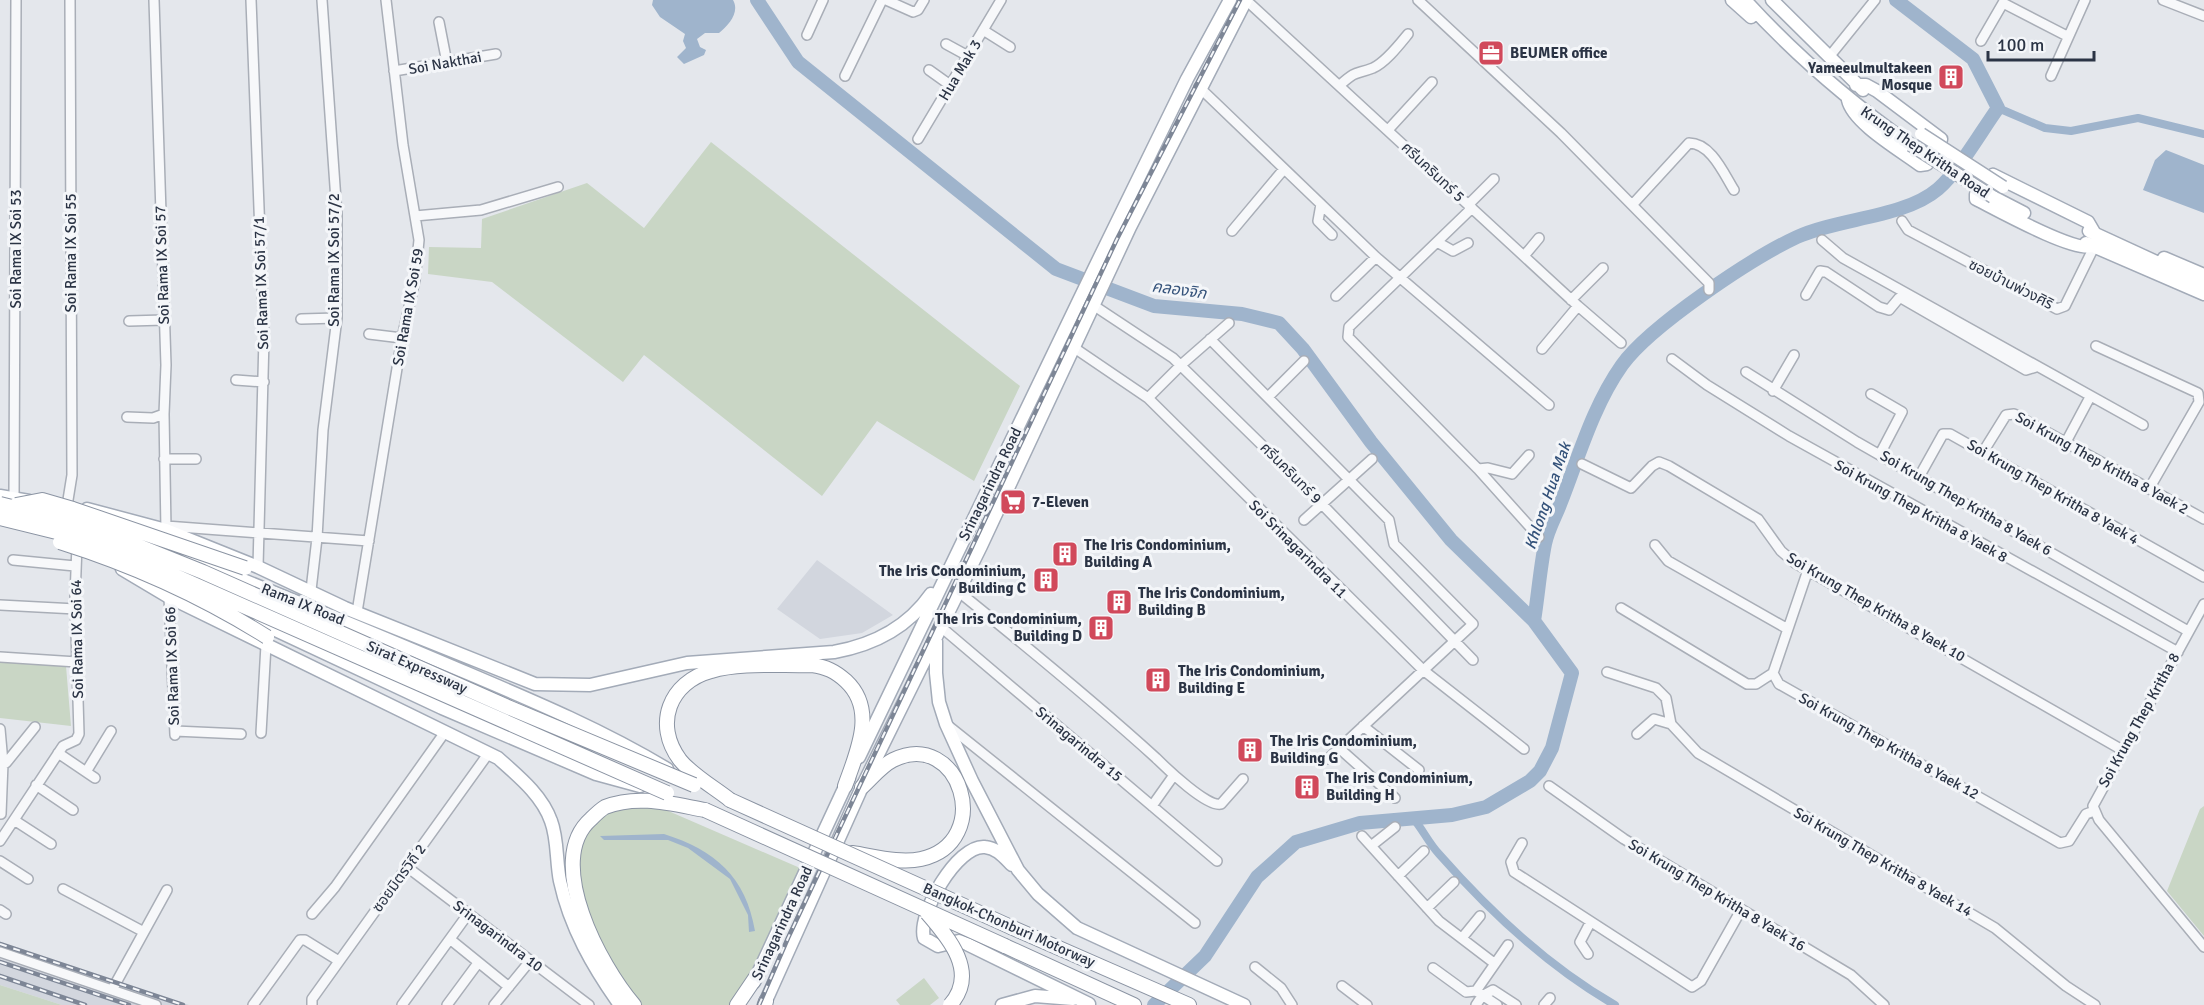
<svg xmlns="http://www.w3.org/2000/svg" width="2204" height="1005" viewBox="0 0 2204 1005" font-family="Signika,'Noto Sans Thai',sans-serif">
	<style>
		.built { fill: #d2d6de }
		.green { fill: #c9d6c5 }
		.water { fill: #9fb4cc }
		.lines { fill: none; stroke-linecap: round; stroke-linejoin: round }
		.canal { stroke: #9fb4cc; stroke-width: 8 }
		.river { stroke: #9fb4cc; stroke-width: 14 }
		.minor-casing { stroke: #a9aeb7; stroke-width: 12 }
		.major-casing { stroke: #a3abb8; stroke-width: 15 }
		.highway-casing { stroke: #8b94a3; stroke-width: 16 }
		.minor { stroke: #f7f8fa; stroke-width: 9 }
		.major { stroke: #fff; stroke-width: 12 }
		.highway { stroke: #fff; stroke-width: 14 }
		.rail-casing { stroke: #7d8696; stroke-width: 4.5 }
		.rail { stroke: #f4f6f9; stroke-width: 2; stroke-dasharray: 7; stroke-linecap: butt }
		.major-bridge-casing { stroke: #a3abb8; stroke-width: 15; stroke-linecap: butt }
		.highway-bridge-casing { stroke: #8b94a3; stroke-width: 16; stroke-linecap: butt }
		.major-bridge { stroke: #fff; stroke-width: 12 }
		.highway-bridge { stroke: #fff; stroke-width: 14 }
		.labels { text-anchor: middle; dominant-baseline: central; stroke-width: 6; stroke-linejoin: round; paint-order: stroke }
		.poi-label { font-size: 15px; font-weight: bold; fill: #2b3445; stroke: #f4f6f9; text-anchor: start }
		.street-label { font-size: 15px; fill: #2b3445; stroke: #f4f6f9 }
		.water-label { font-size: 16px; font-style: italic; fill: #34527a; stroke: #f4f6f9 }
	</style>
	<rect width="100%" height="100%" fill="#e4e7ec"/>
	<!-- built -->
	<path class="built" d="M817,560L893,615L862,633L820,639L777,609Z
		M0,942L189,1005H62L0,985Z"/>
	<!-- green -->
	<path class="green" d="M711,142L1020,386L974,481L877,421L822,496L644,355L623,382L492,282L428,274L429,247L481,248L482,219L587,183L644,228Z
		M0,660L66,666L71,726L0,718Z
		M643,800L807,871L737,1005H634L577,894V835L603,808Z
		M2204,806V936L2167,891L2200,809Z
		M924,978L939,998L930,1005H900L896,1000Z
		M0,985L62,1005H0Z"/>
	<!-- water -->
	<path class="water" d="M653,0H733C740,12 729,25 719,33H705L697,39L700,47L706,50L704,55L684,64L677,57L686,48L683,41L685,34L660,17L652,5Z
		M2166,150L2204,165V213L2143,190L2155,160Z
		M664,834C715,850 746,877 755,931L749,932L748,915L730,879L688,848L668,840H604L600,836Z"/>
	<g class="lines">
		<!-- canal -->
		<path class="canal" d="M1998,108L2045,128L2071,131L2138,118L2204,134
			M1412,817C1422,828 1428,842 1439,854C1490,912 1547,966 1615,1005"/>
		<!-- river -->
		<path class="river" d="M757,0L798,62L1056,269L1154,306L1242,314L1279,323L1303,349L1371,442L1451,540L1534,621L1572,673L1552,748L1540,771L1530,781L1486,807L1452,815L1360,823L1296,842L1257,877L1205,956L1154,1005
			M1534,621C1538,596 1540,569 1545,544C1548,529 1556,516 1561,502C1579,456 1593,406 1622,365C1650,326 1752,258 1797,237C1838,218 1904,218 1938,189C1958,172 1982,130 1998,108L1973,59L1896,0"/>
		<defs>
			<path id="minor" d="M154,0L166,365L164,414L166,530
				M251,0L264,338L258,567
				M886,0L913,12L918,10L924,0
				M1246,0L1578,306L1621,343
				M1418,0L1561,133L1709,283V290
				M2163,0L2204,16
				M439,22L447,63
				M983,30L1010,47
				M807,35L823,0
				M1981,41L2003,3L2067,36
				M946,44L968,56
				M1829,57L1875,0
				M929,70L950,85
				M394,71L496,54
				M845,76L882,0
				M2051,76L2085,0
				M1340,85C1358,69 1355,75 1373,68C1386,62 1399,45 1408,34
				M1199,87L1376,257L1549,405
				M1388,130L1432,82
				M918,139L1001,0
				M1321,204L1318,221L1332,235
				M1633,204L1689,143C1711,143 1724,174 1734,190
				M1468,205L1494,179
				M1472,208L1349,327L1348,337L1478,469L1539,537
				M415,216L481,210L558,187
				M1902,221L1908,230L2057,309L2065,306L2094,247
				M1232,231L1284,169
				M1822,240L1843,258L2143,425
				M1437,242L1453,251L1468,243
				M1524,256L1539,238
				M1806,295L1820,271L1826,272L1879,307L1889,310L1899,298L1903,299L2026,370L2036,367
				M1336,296L1376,257
				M1571,300L1603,268
				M1093,305L1173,358L1315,497L1473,660
				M301,319L337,318
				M129,321L164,320
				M369,334L402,338
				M1210,339L1389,520L1394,544L1473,624L1328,759
				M2096,346L2198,393L2199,402L2149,489
				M1073,347L1148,398L1423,670L1524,749
				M1542,349L1578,306
				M1672,359L1707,385L1789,436L2178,652
				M1746,372L1857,442L2188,631
				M236,380L264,382
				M1773,391L1794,355
				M1871,394L1902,412L1880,454
				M1268,397L1304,361
				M1148,398L1181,365L1229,323
				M127,417L153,418L164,414
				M2066,442L2090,397
				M1983,452L2006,415L2014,414L2204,519
				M164,459H196
				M1582,464L1631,488L1652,466L1659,462L1669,466L1758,519L1781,551L1795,563L2124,751
				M1478,469L1488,468L1512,474L1529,455
				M1919,477L1943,434H1950L2204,577
				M14,498L16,0
				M67,506L72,475L70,0
				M1304,520L1372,459
				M166,526L369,541
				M1655,545L1668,561L1786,628
				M13,560L75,566
				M1808,570L1773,673L1779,684L2060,843L2069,841L2086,814L2094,811
				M311,590L317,538L323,430L337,318V215L322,0
				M959,592C1026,646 1092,700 1156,758C1167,769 1208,808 1221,804L1243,779
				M169,597L175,735
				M2204,604L2093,806L2099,820L2204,947
				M0,605L76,609
				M1621,608L1747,684H1756L1773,673
				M357,612L402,338L415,280L419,240L403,145L386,0
				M941,627L1217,861
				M0,657L77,662
				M1607,672L1656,688L1666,698L1671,724L1698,753L1995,928L2066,986L2095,1005
				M946,724L1195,923
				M1363,726L1419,770
				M0,729L3,763H6L35,727
				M175,731L241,734
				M261,733L266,645
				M1637,734L1654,719L1671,724
				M1340,749L1395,798
				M58,753L95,778
				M86,772L111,731
				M36,785L73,810
				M1549,786L1624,839L1851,975L1884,1005
				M1152,806L1174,775
				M1,814L3,763
				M14,820L51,844
				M1362,836L1439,921L1494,963
				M0,841L63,746L76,740L79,734L75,597L77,545
				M1522,843L1511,862L1514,872L1692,987L1701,981L1741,910
				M1371,846L1395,827
				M0,861L28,879
				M407,867L589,1005
				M1398,876L1424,851
				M63,889L144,932
				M1427,908L1454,882
				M0,910L6,914
				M312,914L335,887L445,732
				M1462,938L1480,916
				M451,940L509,987
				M0,952L156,1005
				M1588,954L1580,942L1590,923
				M1255,967L1281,988L1292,1005
				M1433,968L1466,992L1476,991L1497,1005
				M1342,986L1367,1005
				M112,990L167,890
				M1476,991L1508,945
				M253,1005L300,940H305L339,961
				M312,1005V999L488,754
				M402,1005L468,914
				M447,1005L478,963
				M494,1005L530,961
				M1476,1005L1482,996L1493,990L1516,1005
				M1544,1005L1550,998"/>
			<path id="major" d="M1732,0L1751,17
				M1745,0C1795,55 1850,102 1911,145
				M1772,0L1863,90
				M1848,100C1853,123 1900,150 1920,165L1927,164L1940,144L1941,139L1877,91L1866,85H1856
				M1993,197L2024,213
				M2089,231L2204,284
				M2086,243L2204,294
				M2092,246C2075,253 1996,209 1976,199V194L1993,175L2088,222L2095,234
				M2164,258L2204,275
				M0,496L29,501
				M87,509L166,530L258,567L345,608L535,684L590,685L687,663L834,652C873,645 908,627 931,594
				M142,539C246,581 350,623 453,667C526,698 599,728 667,769
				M122,569L169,597L498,758C518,776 542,795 551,821C558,839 556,862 560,881C570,927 593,967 620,1005
				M235,611L442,708L596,774L640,786
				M936,641V673L939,702L946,724L972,781L1018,870L1038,894L1077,928L1244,1005
				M859,757L1095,267L1187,79L1230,0
				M1012,865C1004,857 997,848 985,847C957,844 917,915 924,938L938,946L959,941L967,944L1089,1004
				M754,982L849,778
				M764,1005L862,787L981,546L1130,227L1246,0
				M1002,1005L1035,996L1073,999"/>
			<path id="highway" d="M730,800C715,788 692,775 680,760C653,724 670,682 711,671C740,662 782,666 812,665C826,667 835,671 846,681C877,710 857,752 845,786
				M852,853C873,856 900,864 921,859C996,842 960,727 893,760C881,766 872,778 862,787
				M1013,928L1189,1005
				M1005,946L1134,1005
				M634,1005C601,967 543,861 591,819C595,815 600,810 605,807C638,794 672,804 705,810
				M737,1005L758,974
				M765,1005L766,1001"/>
		</defs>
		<!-- minor casing -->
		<use href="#minor" class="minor-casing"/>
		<!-- major casing -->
		<use href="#major" class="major-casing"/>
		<!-- highway casing -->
		<use href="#highway" class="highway-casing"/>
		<!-- minor -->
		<use href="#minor" class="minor"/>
		<!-- major -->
		<use href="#major" class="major"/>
		<!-- highway -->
		<use href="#highway" class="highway"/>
		<defs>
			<path id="rail" d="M0,944L183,1005
				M0,962L129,1005
				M0,976L85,1005
				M759,1005L788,938L1117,239L1240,0"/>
		</defs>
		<!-- rail casing -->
		<use href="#rail" class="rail-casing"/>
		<!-- rail -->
		<use href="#rail" class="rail"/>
		<defs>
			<path id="major-bridge" d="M1921,134L2003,187
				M1911,145L1993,197"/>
			<path id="highway-bridge" d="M0,504L91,527L203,572L510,708L694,785
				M16,505L42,500L73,509L245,568
				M0,518L85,539L139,560L667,793
				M60,542C133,565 202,596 267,637
				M730,800L1013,928
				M705,810L1005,946
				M927,913C949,938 979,973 950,1005"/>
		</defs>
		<!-- major-bridge casing -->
		<use href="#major-bridge" class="major-bridge-casing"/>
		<!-- highway-bridge casing -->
		<use href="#highway-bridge" class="highway-bridge-casing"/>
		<!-- major-bridge -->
		<use href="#major-bridge" class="major-bridge"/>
		<!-- highway-bridge -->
		<use href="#highway-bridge" class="highway-bridge"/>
	</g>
	<!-- icons -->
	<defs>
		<symbol id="office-square" viewBox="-11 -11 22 22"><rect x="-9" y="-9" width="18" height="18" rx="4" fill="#d1495b" stroke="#f4f6f9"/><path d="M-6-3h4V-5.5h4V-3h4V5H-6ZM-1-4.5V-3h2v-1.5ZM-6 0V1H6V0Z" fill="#fff"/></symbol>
		<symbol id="building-square" viewBox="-11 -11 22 22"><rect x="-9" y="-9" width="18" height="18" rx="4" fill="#d1495b" stroke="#f4f6f9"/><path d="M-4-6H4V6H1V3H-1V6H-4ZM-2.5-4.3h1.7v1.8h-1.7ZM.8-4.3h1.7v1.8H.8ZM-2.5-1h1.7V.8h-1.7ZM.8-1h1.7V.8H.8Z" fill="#fff"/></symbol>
		<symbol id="supermarket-square" viewBox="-11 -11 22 22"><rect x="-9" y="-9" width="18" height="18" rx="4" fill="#d1495b" stroke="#f4f6f9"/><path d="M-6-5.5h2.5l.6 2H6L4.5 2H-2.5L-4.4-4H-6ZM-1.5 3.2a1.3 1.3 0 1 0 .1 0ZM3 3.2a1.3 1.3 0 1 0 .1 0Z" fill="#fff"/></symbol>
	</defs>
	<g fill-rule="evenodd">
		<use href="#office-square" x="1476" y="38" width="30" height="30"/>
		<use href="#building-square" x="1936" y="62" width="30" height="30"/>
		<use href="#supermarket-square" x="998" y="487" width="30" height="30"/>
		<use href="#building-square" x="1050" y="539" width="30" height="30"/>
		<use href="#building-square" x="1031" y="565" width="30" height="30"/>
		<use href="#building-square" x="1104" y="587" width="30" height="30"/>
		<use href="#building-square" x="1086" y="613" width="30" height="30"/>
		<use href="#building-square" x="1143" y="665" width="30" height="30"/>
		<use href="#building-square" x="1235" y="735" width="30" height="30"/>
		<use href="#building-square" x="1292" y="772" width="30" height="30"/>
	</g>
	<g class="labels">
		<!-- poi labels -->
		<g class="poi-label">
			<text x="1510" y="53">BEUMER office</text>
			<text x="1932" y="68" text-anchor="end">Yameeulmultakeen<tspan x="1932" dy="17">Mosque</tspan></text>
			<text x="1032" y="502">7-Eleven</text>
			<text x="1084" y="545">The Iris Condominium,<tspan x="1084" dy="17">Building A</tspan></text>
			<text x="1026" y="571" text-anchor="end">The Iris Condominium,<tspan x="1026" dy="17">Building C</tspan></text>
			<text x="1138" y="593">The Iris Condominium,<tspan x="1138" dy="17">Building B</tspan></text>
			<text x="1082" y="619" text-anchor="end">The Iris Condominium,<tspan x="1082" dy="17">Building D</tspan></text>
			<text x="1178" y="671">The Iris Condominium,<tspan x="1178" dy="17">Building E</tspan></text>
			<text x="1270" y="741">The Iris Condominium,<tspan x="1270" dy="17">Building G</tspan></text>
			<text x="1326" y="778">The Iris Condominium,<tspan x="1326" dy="17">Building H</tspan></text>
		</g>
		<!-- street labels -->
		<g class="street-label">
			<text transform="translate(445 63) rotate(-10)">Soi Nakthai</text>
			<text transform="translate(960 70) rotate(-59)">Hua Mak 3</text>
			<text transform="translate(1925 152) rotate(34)">Krung Thep Kritha Road</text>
			<text transform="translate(1433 172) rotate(43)">ศรีนครินทร์ 5</text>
			<text transform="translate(16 249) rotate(-90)">Soi Rama IX Soi 53</text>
			<text transform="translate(71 253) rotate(-90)">Soi Rama IX Soi 55</text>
			<text transform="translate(334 260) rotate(-90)">Soi Rama IX Soi 57/2</text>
			<text transform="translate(162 265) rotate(-92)">Soi Rama IX Soi 57</text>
			<text transform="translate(261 283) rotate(-92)">Soi Rama IX Soi 57/1</text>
			<text transform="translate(2011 284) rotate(27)">ซอยบ้านพ่วงศิริ</text>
			<text transform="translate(408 307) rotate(-80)">Soi Rama IX Soi 59</text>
			<text transform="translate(2102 463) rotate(29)">Soi Krung Thep Kritha 8 Yaek 2</text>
			<text transform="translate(1291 473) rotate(45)">ศรีนครินทร์ 9</text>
			<text transform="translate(990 484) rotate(-64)">Srinagarindra Road</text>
			<text transform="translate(2053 492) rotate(30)">Soi Krung Thep Kritha 8 Yaek 4</text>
			<text transform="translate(1966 503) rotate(30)">Soi Krung Thep Kritha 8 Yaek 6</text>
			<text transform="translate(1921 511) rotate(29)">Soi Krung Thep Kritha 8 Yaek 8</text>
			<text transform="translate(1298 549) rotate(45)">Soi Srinagarindra 11</text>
			<text transform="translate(303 604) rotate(22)">Rama IX Road</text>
			<text transform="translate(1876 607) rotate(30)">Soi Krung Thep Kritha 8 Yaek 10</text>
			<text transform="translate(77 639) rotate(-91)">Soi Rama IX Soi 64</text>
			<text transform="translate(172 666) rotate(-92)">Soi Rama IX Soi 66</text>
			<text transform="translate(417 667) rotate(24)">Sirat Expressway</text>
			<text transform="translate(2139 720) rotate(-61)">Soi Krung Thep Kritha 8</text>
			<text transform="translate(1079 744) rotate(40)">Srinagarindra 15</text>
			<text transform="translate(1889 746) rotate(29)">Soi Krung Thep Kritha 8 Yaek 12</text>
			<text transform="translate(1883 862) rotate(30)">Soi Krung Thep Kritha 8 Yaek 14</text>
			<text transform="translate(399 878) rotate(-54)">ซอยมิตรวิถี 2</text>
			<text transform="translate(1717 895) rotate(31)">Soi Krung Thep Kritha 8 Yaek 16</text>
			<text transform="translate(782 923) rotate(-65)">Srinagarindra Road</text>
			<text transform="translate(1009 925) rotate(24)">Bangkok-Chonburi Motorway</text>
			<text transform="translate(498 936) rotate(37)">Srinagarindra 10</text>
		</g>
		<!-- water labels -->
		<g class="water-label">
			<text transform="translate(1179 290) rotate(8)">คลองจิก</text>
			<text transform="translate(1548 496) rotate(-71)">Khlong Hua Mak</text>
		</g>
	</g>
	<!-- scale -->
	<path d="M1988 51v9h106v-9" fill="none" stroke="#2b3445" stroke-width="3"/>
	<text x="1997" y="51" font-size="18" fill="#2b3445" stroke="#f4f6f9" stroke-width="4.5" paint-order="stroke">100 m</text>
</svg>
